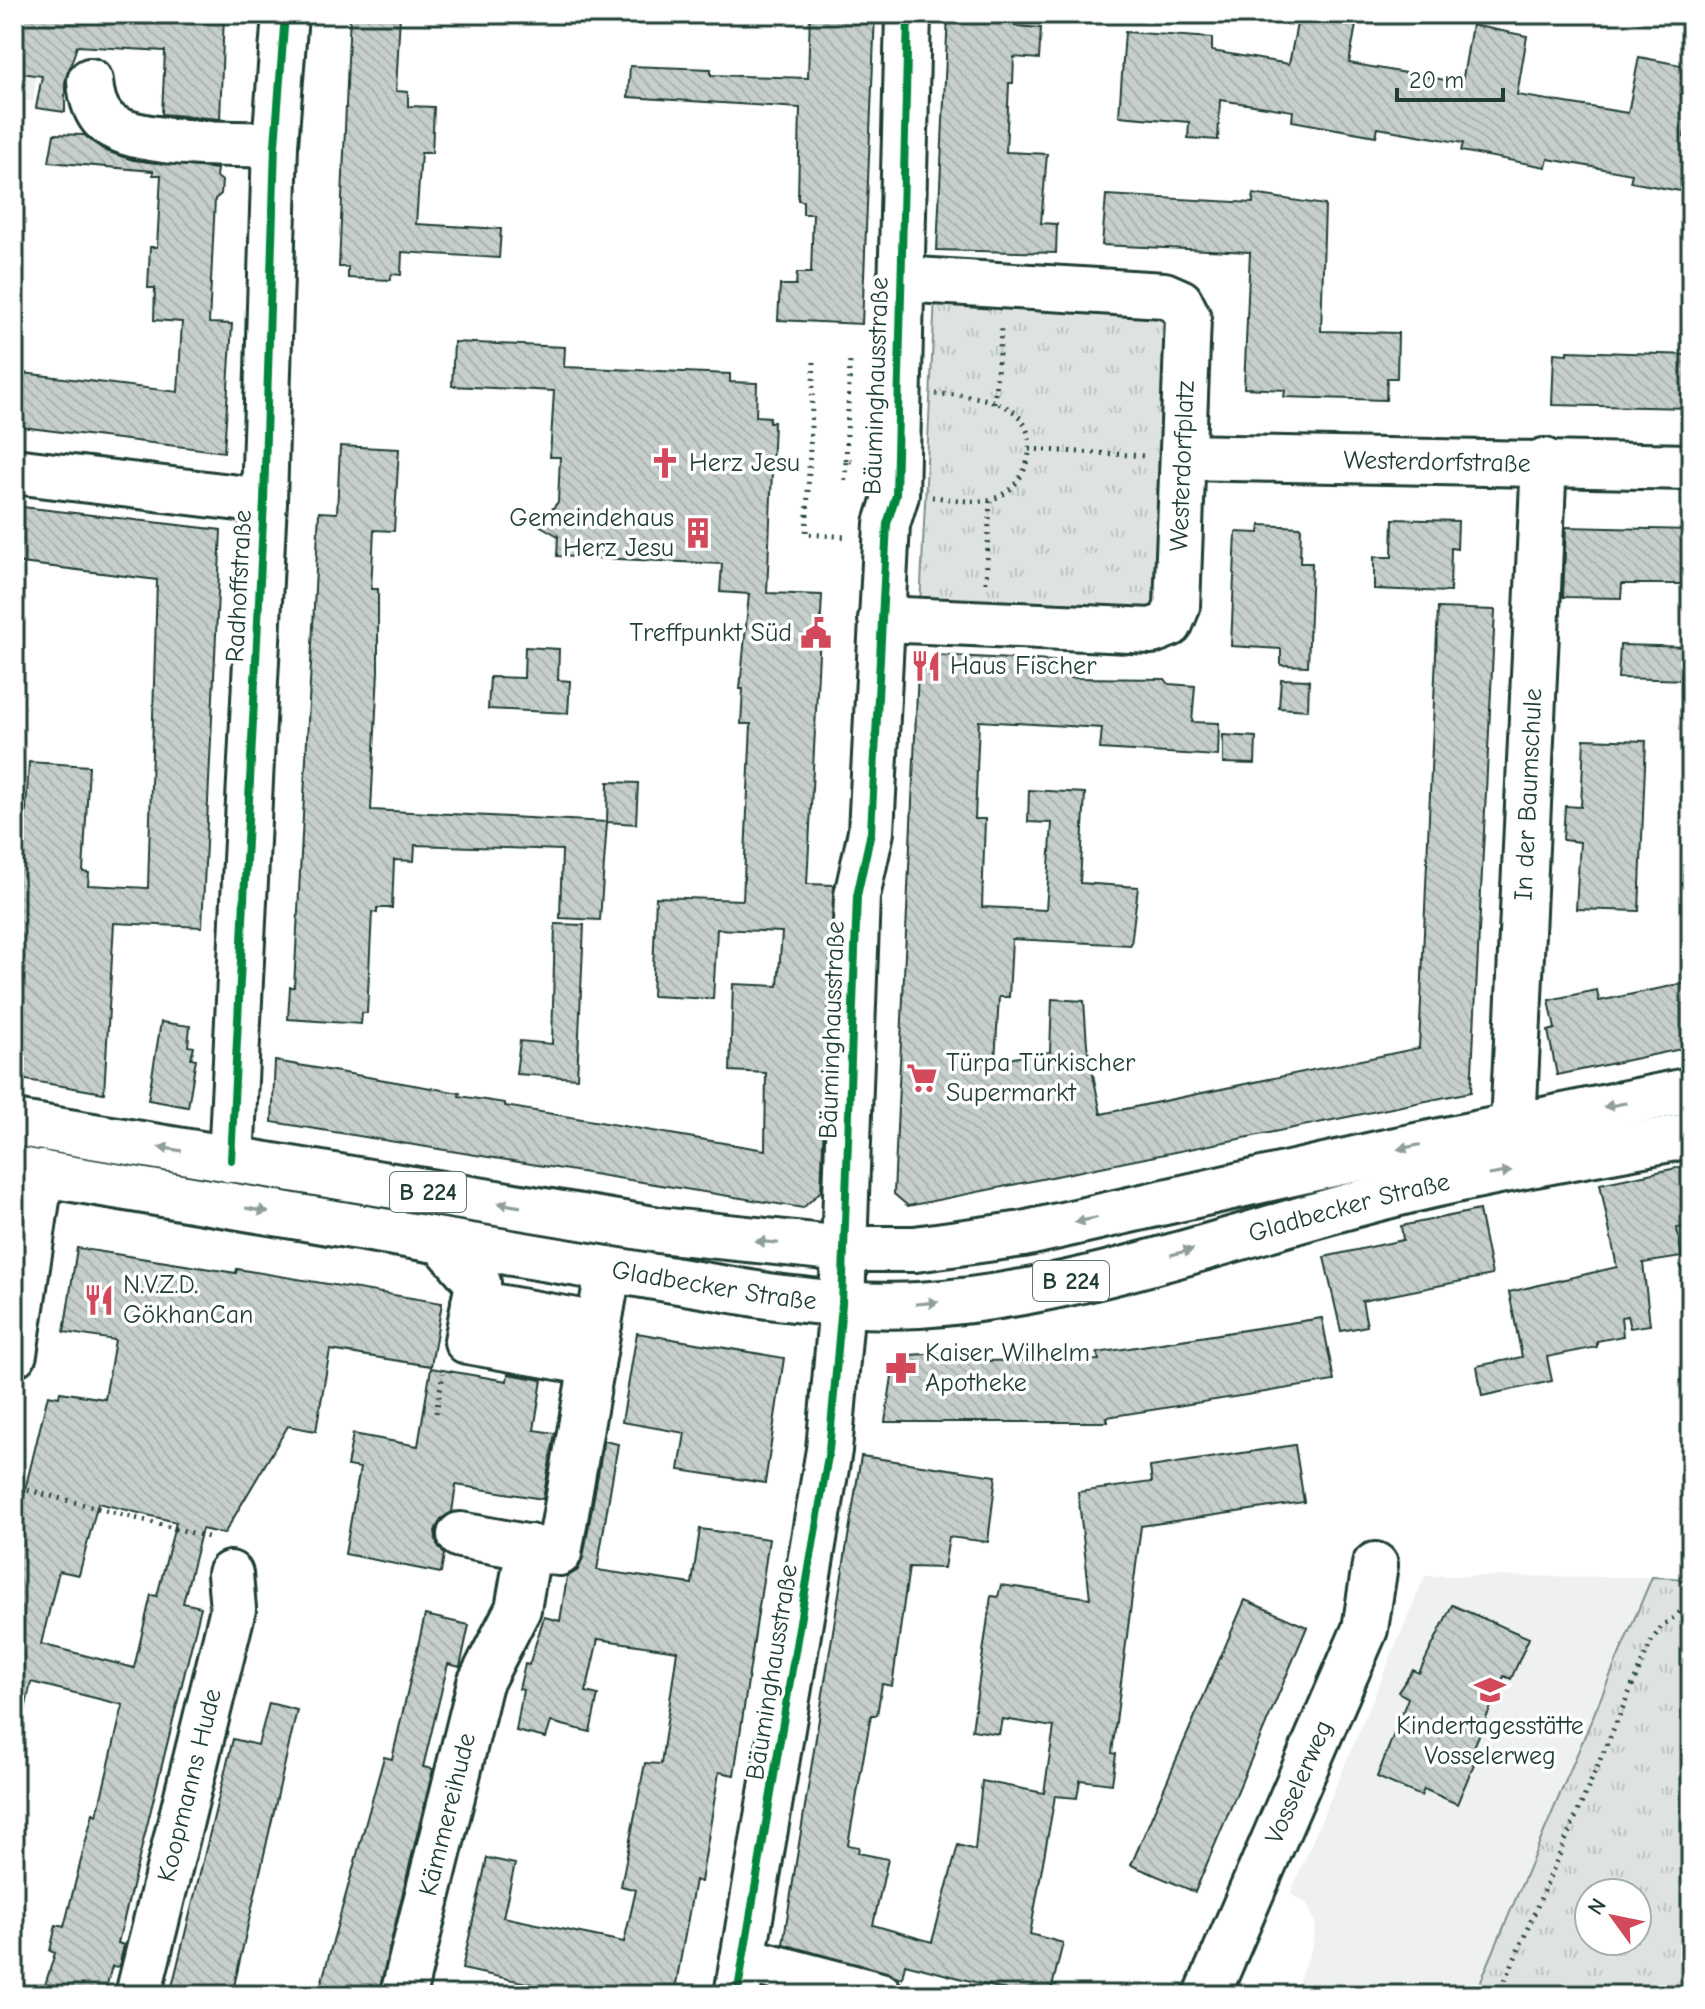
<svg xmlns="http://www.w3.org/2000/svg" width="1705" height="2009" viewBox="0 0 1705 2009" font-family="'Comic Neue',sans-serif">
	<style>
		.built { fill: #eef1f0 }
		.park { fill: url(#park-tufts); stroke: #7e908b; stroke-width: 2; fill-rule: evenodd }
		.building { fill: url(#building-back-hatch); stroke: #1f3d34; stroke-width: 2; fill-rule: evenodd }
		.lines { fill: none; stroke-linecap: round; stroke-linejoin: round }
		.minor-casing { stroke: #1f3d34; stroke-width: 50 }
		.major-casing { stroke: #1f3d34; stroke-width: 50 }
		.path { stroke: #1f3d34; stroke-width: 5; stroke-dasharray: 2 6; stroke-linecap: butt }
		.minor { stroke: #fff; stroke-width: 44 }
		.major { stroke: #fff; stroke-width: 44 }
		.cycleway-casing { stroke: #fff; stroke-width: 13 }
		.cycleway { stroke: #00873e; stroke-width: 8 }
		.oneway { fill: #8f9e9a }
		.labels { text-anchor: middle; dominant-baseline: central; stroke-width: 7; stroke-linejoin: round; paint-order: stroke }
		.shield { fill: #fff; stroke: #627771; stroke-width: 2 }
		.shield-label { font-size: 24px; font-weight: bold; fill: #1f3d34 }
		.street-label { font-size: 26px; fill: #1f3d34; stroke: #fff }
		.poi-label { font-size: 26px; fill: #1f3d34; stroke: #fff; text-anchor: start }
	</style>
	<defs>
		<pattern id="park-tufts" width="24" height="20" patternUnits="userSpaceOnUse" patternTransform="scale(2)"><rect width="24" height="20" fill="#dee3e2"/><path d="M3 7l-1-3M5 7V3M7 7l1-3M15 17l-1-3M17 17v-4M19 17l1-3" fill="none" stroke="#bec4c2"/></pattern>
		<pattern id="building-back-hatch" width="6" height="6" patternUnits="userSpaceOnUse" patternTransform="scale(2)"><rect width="6" height="6" fill="#c7cfcc"/><path d="M-1 5l2 2M0 0l6 6M5-1l2 2" fill="none" stroke="#aab3b0"/></pattern>
	</defs>
	<rect width="100%" height="100%" fill="#fff"/>
	<filter id="ink" filterUnits="userSpaceOnUse"><feTurbulence type="fractalNoise" baseFrequency=".0125" numOctaves="2"/><feDisplacementMap in="SourceGraphic" scale="16" xChannelSelector="R" yChannelSelector="G"/><feConvolveMatrix kernelMatrix="1 2 1 2 8 2 1 2 1" color-interpolation-filters="sRGB"/></filter>
	<g filter="url(#ink)">
		<!-- built -->
		<path class="built" d="M14,14H44L33,102L14,98Z
			M1425,1576L1652,1577L1475,1995H1293L1312,1947L1316,1924L1307,1904L1290,1894Z"/>
		<!-- park -->
		<path class="park" d="M935,296L1160,307L1177,326L1162,605L1147,618L920,606Z
			M1652,1577L1691,1579V1995H1475ZM1589,1893H1637V1941H1589Z"/>
		<!-- building -->
		<path class="building" d="M14,14L161,21V14H224L220,119L162,114L165,51L77,46L65,82V112L36,108L42,76L14,72Z
			M350,14H400L396,91L408,92V106L434,107L432,153H421L416,224L501,229L499,258L402,252L401,275L392,274L390,280L348,278V267H339Z
			M810,14H875L862,324L778,320L780,285H796L797,273H811L813,214H803V201L798,200L800,108L628,97L630,66L711,69V75L808,78Z
			M948,14H1016L1015,26L1041,28L1039,59L1014,57L1013,83H1009L1006,152L1047,154L1041,223L1057,224L1056,253L937,250Z
			M1299,14H1358L1349,63L1462,83L1472,25L1527,36L1517,95L1628,113L1639,57L1691,67V97L1684,137L1691,139V193L1630,182L1632,174L1548,159L1546,167L1461,151L1463,143L1378,128L1376,136L1292,121L1293,111L1220,100L1218,140L1188,138L1189,122L1119,116L1125,32L1212,38V51L1289,64Z
			M54,134L84,135L106,151L133,160L217,169L216,176L222,181L221,194L215,199L209,323L232,324L224,452L14,426V372L178,392L182,322L154,320L155,288H148L150,247H157L161,175H153V171L49,162Z
			M1253,194L1325,205L1321,331L1398,333L1397,378H1387L1386,400L1284,397L1285,390L1244,388L1250,252L1102,245L1106,195L1253,203Z
			M454,342L565,347L564,367L730,374V382L757,383L756,416L770,417L769,422H774L767,593L822,595L807,884L834,885L821,1191L803,1208L272,1122L275,1061L460,1093L459,1096L505,1103V1106L765,1150L766,1073L730,1071L733,984L778,986L782,932L717,929L713,999L652,996L656,897L743,900L751,724H741L743,689H740L749,594L720,592L722,564L557,556L558,536L539,525L558,502L560,457H550L554,391L452,386Z
			M1567,351L1691,355V408L1552,405L1554,353L1567,354Z
			M340,446L399,449L394,531L374,530L371,589H378V671L371,810L607,822L600,920L560,918L562,850L415,845L414,861L394,860L392,908H377V913L372,912L367,1013H362L361,1024L288,1019L290,987H294L319,512L337,513Z
			M14,506L221,530L202,927L114,923L104,1093L14,1078V824H25L29,762L89,766L83,872L89,873L88,885L148,888L157,580L14,562Z
			M1393,519L1458,521L1457,549L1451,548L1450,592L1374,589V557H1392Z
			M1260,525L1301,527L1300,563H1312L1308,666L1281,665V649L1231,646L1236,532L1259,533Z
			M1566,527L1691,530V584H1622L1621,598L1563,597Z
			M1438,608L1495,610L1471,1092L908,1206L894,1194L918,671L934,655L1071,662L1070,678L1165,679L1169,684L1195,686L1192,722L1219,723L1218,756L1100,749L1102,728L979,721L975,819H985L982,907L1046,910L1052,823L1028,822L1029,790L1085,793L1080,883L1138,887L1131,945L1012,939L1009,997H999L995,1061L1050,1052L1052,999L1084,1001L1087,1045L1101,1114L1419,1048Z
			M1620,645L1691,647V680L1618,678Z
			M525,647L559,649L558,680L570,681L568,713L488,709L490,677L524,678Z
			M1281,679L1309,680L1308,710L1279,708Z
			M1223,735L1256,737L1255,764L1223,763Z
			M1584,739L1646,741L1639,911L1576,909L1580,842L1563,840L1565,806L1581,807Z
			M608,782L638,783L636,824L607,822Z
			M555,924L584,925L577,1078L516,1074L520,1041L552,1044Z
			M1691,982V1047L1557,1075L1548,1031L1555,1029L1549,1000L1597,990L1599,1001Z
			M161,1022L190,1026L188,1046L194,1047L191,1058L196,1059L188,1107L148,1100Z
			M1691,1165V1226L1677,1228L1682,1257L1643,1263L1650,1325L1630,1328L1627,1316L1621,1317L1623,1336L1597,1341V1347L1547,1357L1552,1381L1482,1396L1477,1366L1522,1357L1509,1292L1617,1267L1600,1184Z
			M1479,1210L1492,1275L1362,1301L1367,1326L1341,1331L1324,1257L1403,1240L1401,1226Z
			M77,1248L236,1273L237,1269L442,1303L431,1366L330,1350L316,1431L288,1426L224,1534L202,1529L183,1603L201,1607L118,1943L124,1945L119,1967L112,1966L104,1995H42L55,1953L50,1951L56,1925L64,1927L93,1813L97,1815L123,1705L31,1682L25,1710L14,1708V1535L48,1395L59,1397L60,1392L105,1399L115,1340L64,1332ZM98,1503L176,1522L157,1596L151,1595L134,1668L41,1644L59,1571L79,1575Z
			M1322,1318L1334,1381L1107,1417L1108,1422H885L893,1370L909,1355L958,1352L966,1361L1099,1360L1097,1353Z
			M637,1333L784,1358L765,1483L679,1470L685,1433L622,1422Z
			M431,1368L507,1381L508,1374L542,1380L534,1430L555,1433L543,1499L456,1485L452,1512L441,1519L435,1531L437,1544L444,1554L441,1573L345,1554L360,1468L347,1466L353,1434L418,1446Z
			M604,1441L618,1444L597,1570L692,1584L700,1529L769,1539L734,1775L719,1772L701,1882L695,1880L674,1995H582L462,1969L487,1858L515,1864L503,1917L624,1942L636,1890L621,1886L645,1763L661,1764L677,1651L598,1639L586,1692L598,1695L590,1732L551,1722L546,1738L516,1731L523,1690L519,1689L525,1664L529,1665L544,1617L560,1621L567,1577L578,1570L583,1558Z
			M1295,1445L1304,1502L1141,1526L1112,1753L1116,1754L1112,1784L1080,1780L1077,1798L1055,1796L1030,1934L1063,1943L1050,1995H1025L905,1964L902,1978L783,1944L861,1456L996,1476L988,1542L949,1537L944,1568L909,1567L892,1686L882,1684L877,1715H871L848,1845L859,1847L858,1853L888,1859L873,1925L932,1942L958,1845L975,1850L982,1781L1044,1793L1054,1727L1002,1719L999,1734L972,1730L991,1596L998,1597L1001,1585L1090,1598L1078,1492L1152,1482L1150,1467Z
			M1245,1600L1307,1627L1195,1892L1131,1865Z
			M1452,1605L1529,1638L1511,1679L1504,1676L1468,1761L1474,1764L1457,1804L1424,1789L1421,1796L1377,1777L1408,1698L1398,1692L1413,1670L1419,1673Z
			M425,1615L469,1625L460,1667L448,1664L423,1767L433,1769L378,1995H318L384,1757L392,1759Z
			M269,1703L297,1710L232,1995H170L233,1739L258,1745Z"/>
		<g class="lines">
			<defs>
				<g id="minor">
					<path d="M90,81C91,95 94,110 105,121C132,147 236,143 275,145"/>
					<path id="s1" d="M1183,457L1691,467"/>
					<path d="M14,471L264,501"/>
					<path id="s2" d="M881,619L1152,631L1170,624L1177,607L1188,318L1180,302L1164,295L900,279"/>
					<path id="s3" d="M1513,1126L1544,461"/>
					<path d="M231,1160L264,501L275,145L285,14"/>
					<path d="M443,1242L478,1283L467,1341L592,1363"/>
					<path d="M474,1303L599,1325"/>
					<path d="M14,1354L41,1173"/>
					<path d="M460,1535L559,1553L608,1272"/>
					<path d="M743,1959L880,1995"/>
					<path id="s4" d="M138,1995L233,1609L230,1574"/>
					<path id="s5" d="M403,1995L480,1683L518,1609L529,1547"/>
					<path d="M737,1995L829,1450L842,1304L857,896L871,832L887,524L896,495L908,14"/>
					<path id="s6" d="M1207,1995L1365,1629L1375,1565"/>
				</g>
				<g id="major">
					<path d="M14,1123L659,1230L844,1249H915L1023,1234L1382,1153L1691,1090"/>
					<path id="s7" d="M14,1169L768,1296C818,1302 869,1308 919,1305C1078,1295 1230,1236 1383,1197C1484,1171 1589,1155 1691,1135"/>
				</g>
			</defs>
			<!-- minor casing -->
			<use href="#minor" class="minor-casing"/>
			<!-- major casing -->
			<use href="#major" class="major-casing"/>
			<!-- path -->
			<path class="path" d="M814,362L806,534L849,537
				M994,403L1002,324
				M1029,449L1146,456
				M846,460L850,360
				M845,480L846,460L857,462
				M932,497C949,498 972,504 988,500C1026,493 1045,437 1014,412C993,396 960,395 936,394
				M986,583L990,500
				M436,1413L443,1373
				M20,1488L212,1538
				M1499,1995L1651,1642L1662,1626L1691,1604"/>
			<!-- minor -->
			<use href="#minor" class="minor"/>
			<!-- major -->
			<use href="#major" class="major"/>
			<defs>
				<path id="cycleway" d="M231,1160L264,501L275,145L285,14
					M737,1995L829,1450L842,1304L857,896L871,832L887,524L896,495L908,14"/>
			</defs>
			<!-- cycleway casing -->
			<use href="#cycleway" class="cycleway-casing"/>
			<!-- cycleway -->
			<use href="#cycleway" class="cycleway"/>
		</g>
		<!-- one-way arrows -->
		<defs><path id="oneway-solid" d="M-6-.8H1V-3.2L6.5 0L1 3.2V.8H-6Z" transform="scale(2)"/></defs>
		<g class="oneway">
			<use href="#oneway-solid" transform="translate(1615 1105) rotate(169)"/>
			<use href="#oneway-solid" transform="translate(1409 1147) rotate(168)"/>
			<use href="#oneway-solid" transform="translate(170 1149) rotate(-171)"/>
			<use href="#oneway-solid" transform="translate(1500 1173) rotate(-11)"/>
			<use href="#oneway-solid" transform="translate(509 1205) rotate(-171)"/>
			<use href="#oneway-solid" transform="translate(257 1210) rotate(10)"/>
			<use href="#oneway-solid" transform="translate(1086 1220) rotate(168)"/>
			<use href="#oneway-solid" transform="translate(767 1242) rotate(-174)"/>
			<use href="#oneway-solid" transform="translate(1182 1252) rotate(-15)"/>
			<use href="#oneway-solid" transform="translate(927 1303) rotate(-5)"/>
		</g>
	</g>
	<!-- icons -->
	<defs>
		<symbol id="church-bare" viewBox="-9 -9 18 18"><path d="M-1.2-6h2.4v3.5h3.3v2.4h-3.3V6h-2.4V-.1h-3.3v-2.4h3.3Z" fill="#d1495b" stroke="#fff" stroke-width="2.5" paint-order="stroke"/></symbol>
		<symbol id="building-bare" viewBox="-9 -9 18 18"><path d="M-4-6H4V6H1V3H-1V6H-4ZM-2.5-4.3h1.7v1.8h-1.7ZM.8-4.3h1.7v1.8H.8ZM-2.5-1h1.7V.8h-1.7ZM.8-1h1.7V.8H.8Z" fill="#d1495b" stroke="#fff" stroke-width="2.5" paint-order="stroke"/></symbol>
		<symbol id="civic-bare" viewBox="-9 -9 18 18"><path d="M-.6-6.5H3V-4.5H.6V-3L4-1V1h2V6H-6V1h2V-1L-.6-3ZM-1.2 2.5V6h2.4V2.5Z" fill="#d1495b" stroke="#fff" stroke-width="2.5" paint-order="stroke"/></symbol>
		<symbol id="restaurant-bare" viewBox="-9 -9 18 18"><path d="M-5-6h1v4h1v-4h1v4h1v-4h1v5L-1.5 .5V6h-2V.5L-5-1ZM5-6V6H3V1.5H1.5Q1.5-4 5-6Z" fill="#d1495b" stroke="#fff" stroke-width="2.5" paint-order="stroke"/></symbol>
		<symbol id="supermarket-bare" viewBox="-9 -9 18 18"><path d="M-6-5.5h2.5l.6 2H6L4.5 2H-2.5L-4.4-4H-6ZM-1.5 3.2a1.3 1.3 0 1 0 .1 0ZM3 3.2a1.3 1.3 0 1 0 .1 0Z" fill="#d1495b" stroke="#fff" stroke-width="2.5" paint-order="stroke"/></symbol>
		<symbol id="pharmacy-bare" viewBox="-9 -9 18 18"><path d="M-2-6h4v4h4v4h-4v4h-4v-4h-4v-4h4Z" fill="#d1495b" stroke="#fff" stroke-width="2.5" paint-order="stroke"/></symbol>
		<symbol id="school-bare" viewBox="-9 -9 18 18"><path d="M0-5L7-2L0 1L-7-2ZM-4 1L0 2.5L4 1V4Q0 6-4 4Z" fill="#d1495b" stroke="#fff" stroke-width="2.5" paint-order="stroke"/></symbol>
	</defs>
	<g fill-rule="evenodd">
		<use href="#church-bare" x="643" y="441" width="44" height="44"/>
		<use href="#building-bare" x="676" y="511" width="44" height="44"/>
		<use href="#civic-bare" x="794" y="611" width="44" height="44"/>
		<use href="#restaurant-bare" x="904" y="644" width="44" height="44"/>
		<use href="#supermarket-bare" x="900" y="1056" width="44" height="44"/>
		<use href="#restaurant-bare" x="77" y="1278" width="44" height="44"/>
		<use href="#pharmacy-bare" x="879" y="1346" width="44" height="44"/>
		<use href="#school-bare" x="1468" y="1668" width="44" height="44"/>
	</g>
	<g class="labels">
		<!-- shield labels -->
		<g class="shield">
			<rect x="390" y="1172" width="76" height="40" rx="6"/>
			<rect x="1033" y="1261" width="76" height="40" rx="6"/>
		</g>
		<g class="shield-label">
			<text x="428" y="1192">B 224</text>
			<text x="1071" y="1281">B 224</text>
		</g>
		<!-- street labels -->
		<g class="street-label">
			<text transform="translate(876 386) rotate(-88)">Bäuminghausstraße</text>
			<text stroke="none"><textPath href="#s1" startOffset="254">Westerdorfstraße</textPath></text>
			<text stroke="none"><textPath href="#s2" startOffset="450">Westerdorfplatz</textPath></text>
			<text transform="translate(239 586) rotate(-87)">Radhoffstraße</text>
			<text stroke="none"><textPath href="#s3" startOffset="332">In der Baumschule</textPath></text>
			<text transform="translate(832 1030) rotate(-88)">Bäuminghausstraße</text>
			<text stroke="none"><textPath href="#s7" startOffset="1358">Gladbecker Straße</textPath></text>
			<text stroke="none"><textPath href="#s7" startOffset="710">Gladbecker Straße</textPath></text>
			<text transform="translate(772 1672) rotate(-81)">Bäuminghausstraße</text>
			<text stroke="none"><textPath href="#s6" startOffset="232">Vosselerweg</textPath></text>
			<text stroke="none"><textPath href="#s4" startOffset="216">Koopmanns Hude</textPath></text>
			<text stroke="none"><textPath href="#s5" startOffset="186">Kämmereihude</textPath></text>
		</g>
		<!-- poi labels -->
		<g class="poi-label">
			<text x="689" y="463">Herz Jesu</text>
			<text x="674" y="518" text-anchor="end">Gemeindehaus<tspan x="674" dy="30">Herz Jesu</tspan></text>
			<text x="792" y="633" text-anchor="end">Treffpunkt Süd</text>
			<text x="950" y="666">Haus Fischer</text>
			<text x="946" y="1063">Türpa Türkischer<tspan x="946" dy="30">Supermarkt</tspan></text>
			<text x="123" y="1285">N.V.Z.D.<tspan x="123" dy="30">GökhanCan</tspan></text>
			<text x="925" y="1353">Kaiser Wilhelm<tspan x="925" dy="30">Apotheke</tspan></text>
			<text x="1490" y="1726" text-anchor="middle">Kindertagesstätte<tspan x="1490" dy="30">Vosselerweg</tspan></text>
		</g>
	</g>
	<!-- margin -->
	<rect width="1705" height="2009" fill="none" stroke="#fff" stroke-width="48"/>
	<rect x="24" y="24" width="1657" height="1961" fill="none" stroke="#1f3d34" stroke-width="3" filter="url(#ink)"/>
	<!-- north arrow -->
	<g transform="translate(1613 1917) rotate(303)"><circle r="38" fill="#ffffff" stroke="#a5b1ae" stroke-width="2"/>
	<path d="M0-6L14 30L0 20L-14 30Z" fill="#d1495b"/>
	<text y="-12" font-size="22" font-weight="bold" text-anchor="middle" fill="#1f3d34">N</text>
	</g>
	<!-- scale -->
	<path d="M1397 88v12h106v-12" fill="none" stroke="#1f3d34" stroke-width="4"/>
	<text x="1409" y="88" font-size="24" fill="#1f3d34" stroke="#ffffff" stroke-width="6" paint-order="stroke">20 m</text>
</svg>
